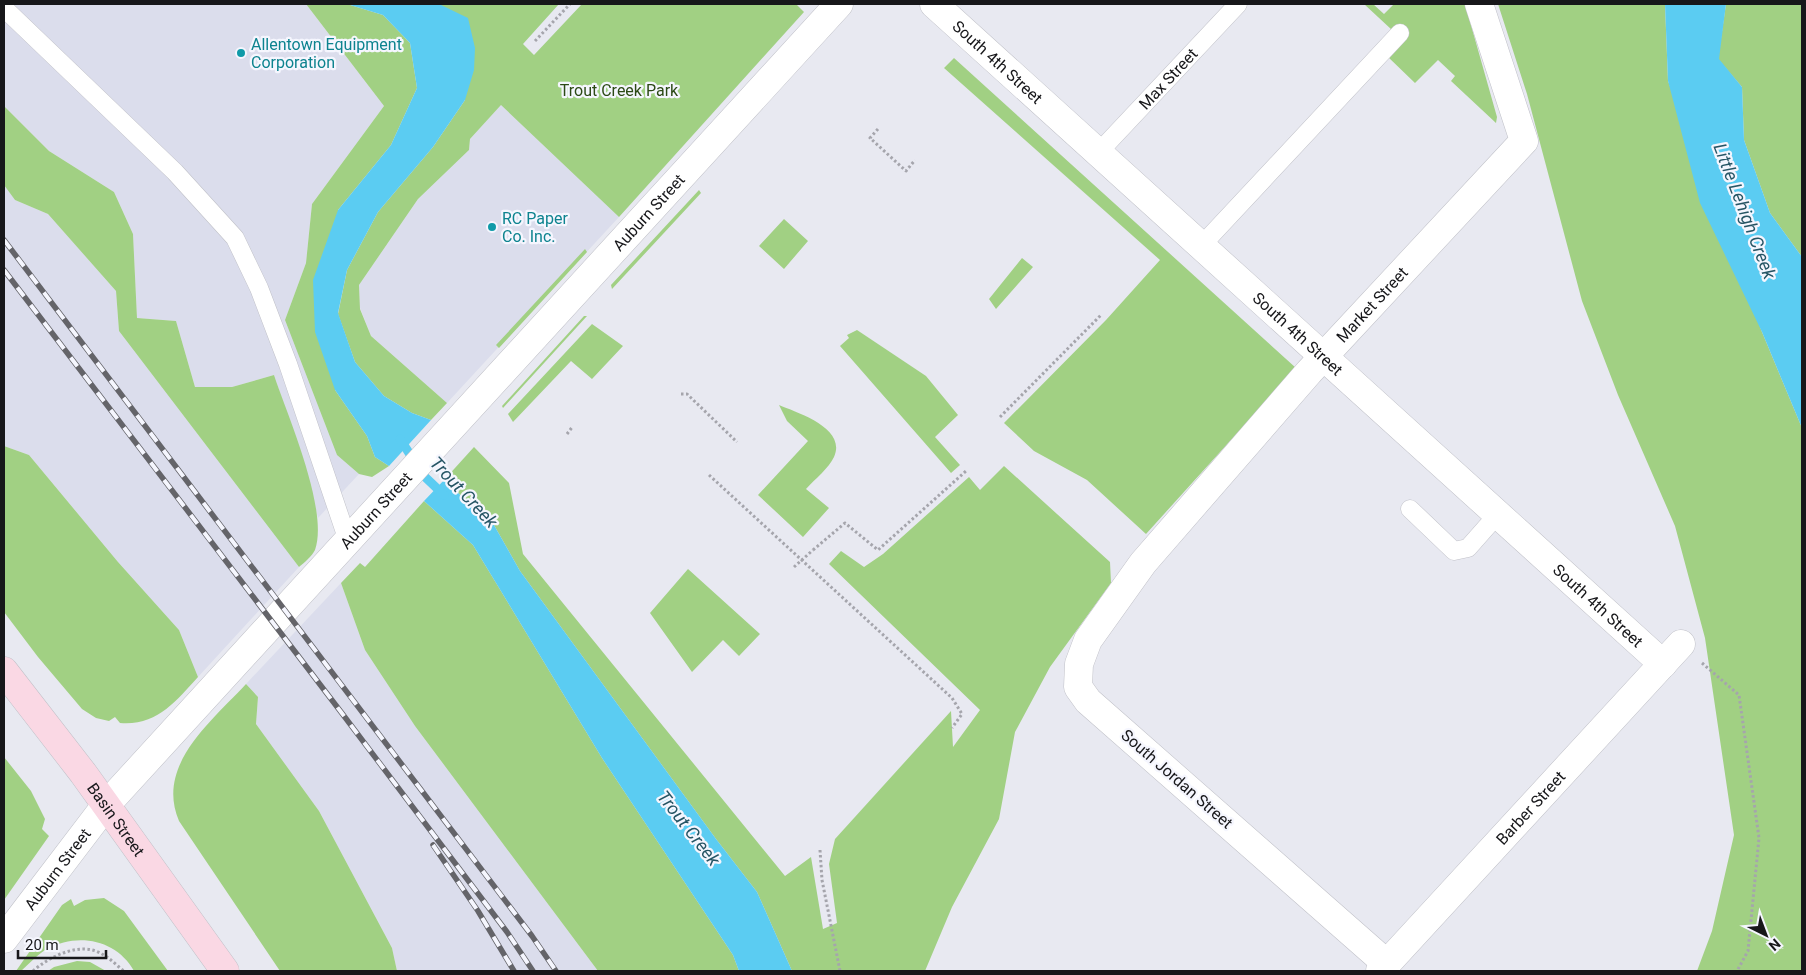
<svg xmlns="http://www.w3.org/2000/svg" width="1806" height="975" viewBox="0 0 1806 975" font-family="Roboto,sans-serif">
	<style>
		.built { fill: #dbddec }
		.green { fill: #a1d083 }
		.water { fill: #5bccf2 }
		.lines { fill: none; stroke-linecap: round; stroke-linejoin: round }
		.stream { stroke: #5bccf2; stroke-width: 9 }
		.service-casing { stroke: #c0c1c8; stroke-width: 19 }
		.minor-casing { stroke: #c0c1c8; stroke-width: 29 }
		.tertiary-casing { stroke: #c0c1c8; stroke-width: 29 }
		.secondary-casing { stroke: #c0c1c8; stroke-width: 29 }
		.path { stroke: #a5a5ac; stroke-width: 3; stroke-dasharray: 2.5 2.5; stroke-linecap: butt }
		.service { stroke: #fff; stroke-width: 18 }
		.minor { stroke: #fff; stroke-width: 28 }
		.tertiary { stroke: #fff; stroke-width: 28 }
		.secondary { stroke: #fad8e4; stroke-width: 28 }
		.rail-casing { stroke: #646469; stroke-width: 5.5 }
		.rail { stroke: #f5f6fe; stroke-width: 4; stroke-dasharray: 11; stroke-linecap: butt }
		.path-bridge { stroke: #a5a5ac; stroke-width: 3; stroke-dasharray: 2.5 2.5; stroke-linecap: butt }
		.culture-dot { fill: #0f9aa8; stroke: #f5f6fe; stroke-width: 2 }
		.labels { text-anchor: middle; dominant-baseline: central; stroke-width: 4.5; stroke-linejoin: round; paint-order: stroke }
		.culture-label { font-size: 16px; fill: #0d838f; stroke: #f5f6fe; text-anchor: start }
		.street-label { font-size: 16px; fill: #17171a; stroke: #f5f6fe }
		.park-label { font-size: 16px; fill: #2c4a15; stroke: #f5f6fe }
		.water-label { font-size: 18px; font-style: italic; fill: #265565; stroke: #f5f6fe }
	</style>
	<rect width="100%" height="100%" fill="#e8e9f1"/>
	<!-- built -->
	<path class="built" d="M4,4H306L384,106L312,204L306,263L285,320L337,455L359,474L318,518L307,473L274,375L232,387H195L176,321L137,318L133,234L114,192L49,151L4,106Z
		M501,105L619,217L447,403L371,336L360,308L359,285L418,199L469,150L470,139Z
		M4,185L15,200L48,214L116,291L119,331L299,567L198,677L179,630L118,562L29,455L4,446Z
		M341,583L365,650L415,726L598,971H397L392,948L319,811L256,724L258,697L246,684Z"/>
	<!-- green -->
	<path class="green" d="M306,4H347L383,15L410,43L417,88L391,145L338,210L335,390L367,436L375,457L389,466L372,477L359,474L337,455L285,320L306,263L312,204L384,106Z
		M392,4H559L523,44L534,55L582,4H796L804,12L619,217L501,105L470,139L469,150L418,199L359,285L360,309L371,336L447,403L431,420L412,413L384,396L355,362L338,314L347,270L378,212L433,147L465,100Z
		M1364,4H1373L1384,14L1394,4H1465L1497,117L1496,123L1451,81L1455,76L1438,60L1415,83L1387,56L1392,30Z
		M1498,4H1665L1668,81L1762,332L1802,428V971H1697L1712,931L1734,835L1705,638L1675,526L1618,395L1582,301L1527,94Z
		M1726,4H1802V257L1770,213L1744,140L1742,87L1718,59Z
		M954,58L1296,368L1146,534L1087,480L1034,451L1004,423L1106,320L1160,260L944,68Z
		M4,106L49,151L114,192L133,234L137,318L176,321L195,387H232L274,375C288,417 329,510 315,550C312,556 304,563 299,567L119,331L116,291L48,214L15,200L4,185Z
		M699,190L701,193L612,289L611,285Z
		M784,219L808,241L784,269L759,246Z
		M585,249L587,252L499,348L496,345Z
		M1022,258L1033,267L996,309L989,299Z
		M584,316H587L503,408L502,406Z
		M592,324L623,346L592,379L571,361L513,422L508,414Z
		M857,330L926,376L958,415L935,437L960,465L951,473L840,346L849,338L847,335Z
		M779,405C798,413 847,428 834,457C829,468 815,479 806,489L829,508L803,537L758,495L808,441L787,421Z
		M4,446L29,455L118,562L179,630L198,677C175,702 157,726 120,723L115,717L109,721L96,718L82,709L38,657L4,612Z
		M474,447L509,483L523,554L785,876L811,857L823,929L837,923L829,864L835,839L951,711L953,747L980,710L829,564L841,551L864,567L883,554L969,477L980,490L1004,466L1110,562L1111,583L1050,667L1015,732L999,819L952,907L925,971H792L757,892L716,839L520,571L486,511L465,500L445,479Z
		M424,501L473,545L602,758L733,955L739,971H598L415,726L365,650L341,583L360,563L365,567Z
		M688,569L760,634L739,656L723,640L692,672L650,613Z
		M246,684L258,697L256,724L319,811L392,948L397,971H280L179,821C155,765 212,721 246,684Z
		M4,757L31,791L45,819L42,829L49,836L4,900Z
		M104,898L124,911L168,971H134C117,940 78,932 47,949C38,954 29,964 21,971H16L62,905L71,899L74,906L85,900Z
		M77,961L90,962L106,971H48L54,967Z"/>
	<!-- water -->
	<path class="water" d="M347,4H439L468,18L475,48L474,70L465,100L433,147L378,212L347,270L338,313L355,362L384,396L412,413L431,420L389,466L375,457L367,436L335,390L315,332L313,280L338,210L391,145L417,88L410,43L383,15Z
		M1665,4H1726L1719,59L1742,87L1744,140L1770,213L1802,257V428L1762,332L1700,203L1668,81Z
		M445,479L465,500L486,511L520,571L716,839L757,892L792,971H739L733,955L602,758L473,545L424,501Z"/>
	<g class="lines">
		<!-- stream -->
		<path class="stream" d="M400,439L424,476L444,495"/>
		<defs>
			<g id="service">
				<path d="M4,8L175,172L235,238L259,288L288,364L348,541"/>
				<path id="s1" d="M1098,153L1238,4"/>
				<path d="M1201,246L1400,33"/>
				<path d="M1410,509L1454,551L1468,548L1498,514"/>
			</g>
			<g id="minor">
				<path id="s2" d="M934,4L1663,664"/>
				<path id="s3" d="M1387,964L1088,701L1078,687L1079,664L1088,640L1143,563L1309,372L1524,141L1479,4"/>
				<path id="s4" d="M1380,971L1681,644"/>
			</g>
			<g id="tertiary">
				<path id="s5" d="M4,939L106,805L839,4"/>
			</g>
			<g id="secondary">
				<path id="s6" d="M4,671L83,773L225,971"/>
			</g>
		</defs>
		<!-- service casing -->
		<use href="#service" class="service-casing"/>
		<!-- minor casing -->
		<use href="#minor" class="minor-casing"/>
		<!-- tertiary casing -->
		<use href="#tertiary" class="tertiary-casing"/>
		<!-- secondary casing -->
		<use href="#secondary" class="secondary-casing"/>
		<!-- path -->
		<path class="path" d="M535,41L570,4
			M878,129L870,138L906,171L915,160
			M681,394H687L737,442
			M1000,417L1101,315
			M567,434L573,426
			M709,475L952,698L962,714L952,728
			M813,550L845,523L878,550L966,471
			M1702,663L1739,695L1759,838L1748,951L1737,971
			M820,850L822,880L840,971
			M33,971C50,956 81,941 102,954C110,958 117,966 124,971"/>
		<!-- service -->
		<use href="#service" class="service"/>
		<!-- minor -->
		<use href="#minor" class="minor"/>
		<!-- tertiary -->
		<use href="#tertiary" class="tertiary"/>
		<!-- secondary -->
		<use href="#secondary" class="secondary"/>
		<defs>
			<path id="rail" d="M4,240L532,936L556,971
				M4,270L341,712L507,932L533,971
				M433,845L478,911L514,971"/>
		</defs>
		<!-- rail casing -->
		<use href="#rail" class="rail-casing"/>
		<!-- rail -->
		<use href="#rail" class="rail"/>
		<!-- path-bridge -->
		<path class="path-bridge" d="M794,567L813,550"/>
	</g>
	<!-- markers -->
	<g class="culture-dot">
		<circle cx="241" cy="53" r="5"/>
		<circle cx="492" cy="227" r="5"/>
	</g>
	<g class="labels">
		<!-- culture labels -->
		<g class="culture-label">
			<text x="251" y="44">Allentown Equipment<tspan x="251" dy="18">Corporation</tspan></text>
			<text x="502" y="218">RC Paper<tspan x="502" dy="18">Co. Inc.</tspan></text>
		</g>
		<!-- street labels -->
		<g class="street-label">
			<text stroke="none"><textPath href="#s2" startOffset="86">South 4th Street</textPath></text>
			<text stroke="none"><textPath href="#s1" startOffset="102">Max Street</textPath></text>
			<text stroke="none"><textPath href="#s5" startOffset="972">Auburn Street</textPath></text>
			<text stroke="none"><textPath href="#s3" startOffset="904">Market Street</textPath></text>
			<text stroke="none"><textPath href="#s2" startOffset="491">South 4th Street</textPath></text>
			<text stroke="none"><textPath href="#s5" startOffset="568">Auburn Street</textPath></text>
			<text stroke="none"><textPath href="#s2" startOffset="896">South 4th Street</textPath></text>
			<text transform="translate(1177 779) rotate(41)">South Jordan Street</text>
			<text stroke="none"><textPath href="#s4" startOffset="222">Barber Street</textPath></text>
			<text stroke="none"><textPath href="#s6" startOffset="186">Basin Street</textPath></text>
			<text stroke="none"><textPath href="#s5" startOffset="88">Auburn Street</textPath></text>
		</g>
		<!-- park labels -->
		<g class="park-label">
			<text x="619" y="90">Trout Creek Park</text>
		</g>
		<!-- water labels -->
		<g class="water-label">
			<text transform="translate(1745 211) rotate(69)">Little Lehigh Creek</text>
			<text transform="translate(464 492) rotate(47)">Trout Creek</text>
			<text transform="translate(689 828) rotate(52)">Trout Creek</text>
		</g>
	</g>
	<!-- border -->
	<rect width="1806" height="975" fill="none" stroke="#17171a" stroke-width="10"/>
	<!-- north arrow -->
	<g transform="translate(1766 935) rotate(138)" stroke="#f5f6fe" stroke-width="4" paint-order="stroke">
	<path d="M0-4L9 19L0 12L-9 19Z" fill="#17171a"/>
	<text y="-8" font-size="14" font-weight="bold" text-anchor="middle" fill="#17171a">N</text>
	</g>
	<!-- scale -->
	<path d="M18 950v8h88v-8" fill="none" stroke="#17171a" stroke-width="2.5"/>
	<text x="25" y="950" font-size="15" fill="#17171a" stroke="#f5f6fe" stroke-width="4" paint-order="stroke">20 m</text>
</svg>
